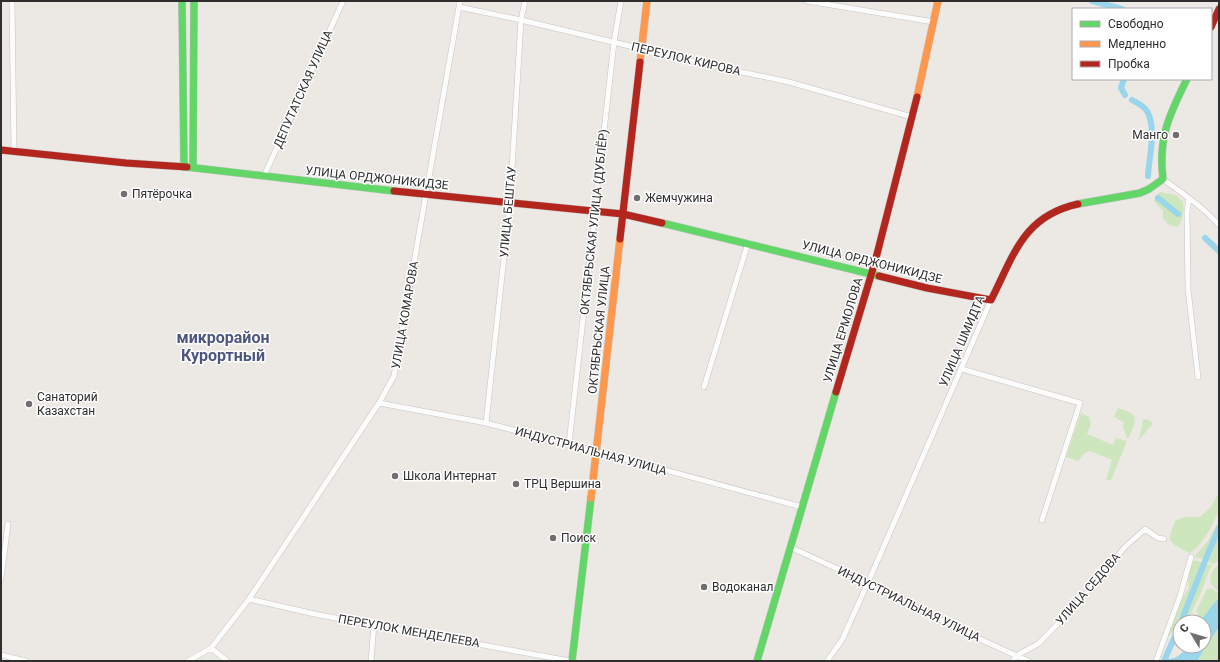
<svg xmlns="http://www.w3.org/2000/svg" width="1220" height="662" viewBox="0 0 1220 662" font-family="Roboto,sans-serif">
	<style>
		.green { fill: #cee6be }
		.water { fill: #99d6ec }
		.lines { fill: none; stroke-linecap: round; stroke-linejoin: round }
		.canal { stroke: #99d6ec; stroke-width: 6 }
		.street-casing { stroke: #c5c4c5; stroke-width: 6 }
		.fast-casing { stroke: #c5c4c5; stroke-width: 8 }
		.slow-casing { stroke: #c5c4c5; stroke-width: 8 }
		.jam-casing { stroke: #c5c4c5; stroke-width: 8 }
		.street { stroke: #fcfcfb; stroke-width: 5 }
		.fast { stroke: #63d668; stroke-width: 7 }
		.slow { stroke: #ff974d; stroke-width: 7 }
		.jam { stroke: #b3261e; stroke-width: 7 }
		.poi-dot { fill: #706f6e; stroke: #fff; stroke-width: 1.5 }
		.labels { text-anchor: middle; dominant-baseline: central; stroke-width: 3; stroke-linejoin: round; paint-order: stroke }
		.street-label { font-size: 12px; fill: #2e2e2e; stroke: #fff }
		.poi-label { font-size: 12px; fill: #2e2e2e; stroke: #fff; text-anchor: start }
		.district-label { font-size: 16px; font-weight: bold; fill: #4d5680; stroke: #fff }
	</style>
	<rect width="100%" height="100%" fill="#ece8e4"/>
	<!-- green -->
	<path class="green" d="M1160,192L1176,195L1183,202C1184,211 1184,218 1178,226C1171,227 1167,224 1163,218V211L1154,201L1155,197Z
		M1118,408C1141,415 1136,418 1129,438H1127L1123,427L1124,422L1114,417Z
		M1081,413L1089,417L1091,424L1087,434L1113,445L1116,438L1127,441L1111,480H1106L1112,460L1090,451L1085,453L1078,461L1066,457Z
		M1146,419L1153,423L1139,440L1143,420Z
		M1219,493C1219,498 1220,504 1219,509C1217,519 1199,551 1189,553L1174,545L1169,539L1175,521L1185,517H1200L1210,508Z
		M1219,520V526L1204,559L1194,557L1208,541Z
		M1219,529V560L1214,564L1205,561Z
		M1194,560L1204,563L1175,628L1166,640L1182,598L1189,588C1187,578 1189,569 1194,560Z
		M1206,564L1213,565L1210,568L1202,590L1187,622H1182Z
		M1219,564V591C1206,585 1209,572 1219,564Z
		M1211,588L1219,594V598L1210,608L1200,622H1196L1198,612L1196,611L1207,589Z
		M1219,627V661H1197Z"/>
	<!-- water -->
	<path class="water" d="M1219,598V627L1197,661H1167L1168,659C1178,658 1182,654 1187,646H1204V622H1200L1210,608Z"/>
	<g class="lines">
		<!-- canal -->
		<path class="canal" d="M1092,1L1122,9
			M1124,79L1121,88L1125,95
			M1132,100C1137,103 1144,106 1147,111C1157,129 1149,156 1148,176
			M1158,198L1178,214
			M1205,238L1219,251
			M1181,622L1207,556L1219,528
			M1164,661L1180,625"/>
		<defs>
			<path id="street" d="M12,1L14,151
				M807,1L934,22
				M459,7L521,20L642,49L652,53L789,82L912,117
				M264,176L343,1
				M1163,179C1182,193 1203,207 1219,225
				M1189,199L1187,212L1188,289L1198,377
				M962,369L1080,403L1042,520
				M704,387L748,243
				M379,403L486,423L580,447L802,507
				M486,423L510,202L521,20L525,1
				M569,444L614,42L621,1
				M790,547L868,583L971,635L1028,661
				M1,579L8,524
				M249,599L319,615L570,661
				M211,648L227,661
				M1,655L26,661
				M188,661L211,648L249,599L379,403L394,376L460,1
				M371,661L374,624
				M827,661L842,640L870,578L991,300
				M1013,661L1019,654L1038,644L1074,607L1126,546L1145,529L1158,538L1164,539
				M1156,661L1180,596L1191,557"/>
			<path id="fast" d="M182,1L184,167
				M187,167L394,191
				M193,168L194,1
				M1078,204L1140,193L1149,189L1163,179C1158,138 1169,115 1187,79
				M662,223L879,276
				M572,661L591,498
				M757,661L836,392"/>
			<path id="slow" d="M640,62L647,1
				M917,97L938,1
				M591,498L620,239"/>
			<path id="jam" d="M1211,27L1219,9
				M1,150L126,163L187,167
				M394,191L623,214L662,223
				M620,239L640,62
				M879,276L927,288L991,300C1014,255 1023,216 1078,204
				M836,392L875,262L917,97"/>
		</defs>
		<!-- street casing -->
		<use href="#street" class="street-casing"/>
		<!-- fast casing -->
		<use href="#fast" class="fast-casing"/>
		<!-- slow casing -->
		<use href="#slow" class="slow-casing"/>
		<!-- jam casing -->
		<use href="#jam" class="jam-casing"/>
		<!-- street -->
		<use href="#street" class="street"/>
		<!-- fast -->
		<use href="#fast" class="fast"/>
		<!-- slow -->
		<use href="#slow" class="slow"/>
		<!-- jam -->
		<use href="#jam" class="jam"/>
	</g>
	<!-- markers -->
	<g class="poi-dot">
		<circle cx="1176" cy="135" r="4"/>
		<circle cx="124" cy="194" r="4"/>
		<circle cx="637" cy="198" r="4"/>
		<circle cx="29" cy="404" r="4"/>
		<circle cx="395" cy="476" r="4"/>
		<circle cx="516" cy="484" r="4"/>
		<circle cx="553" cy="538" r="4"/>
		<circle cx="704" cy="587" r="4"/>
	</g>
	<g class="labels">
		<!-- street labels -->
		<g class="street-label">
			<text transform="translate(686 59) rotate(13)">ПЕРЕУЛОК КИРОВА</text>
			<text transform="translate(303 89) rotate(-66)">ДЕПУТАТСКАЯ УЛИЦА</text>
			<text transform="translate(377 178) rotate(6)">УЛИЦА ОРДЖОНИКИДЗЕ</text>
			<text transform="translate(508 212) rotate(-85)">УЛИЦА БЕШТАУ</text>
			<text transform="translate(594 222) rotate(-84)">ОКТЯБРЬСКАЯ УЛИЦА (ДУБЛЁР)</text>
			<text transform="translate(872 262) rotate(14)">УЛИЦА ОРДЖОНИКИДЗЕ</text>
			<text transform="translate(405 315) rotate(-80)">УЛИЦА КОМАРОВА</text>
			<text transform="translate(599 330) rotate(-84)">ОКТЯБРЬСКАЯ УЛИЦА</text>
			<text transform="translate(843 330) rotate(-73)">УЛИЦА ЕРМОЛОВА</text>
			<text transform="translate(962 341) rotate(-67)">УЛИЦА ШМИДТА</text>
			<text transform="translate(591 451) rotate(15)">ИНДУСТРИАЛЬНАЯ УЛИЦА</text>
			<text transform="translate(1088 589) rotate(-49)">УЛИЦА СЕДОВА</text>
			<text transform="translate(909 604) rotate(26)">ИНДУСТРИАЛЬНАЯ УЛИЦА</text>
			<text transform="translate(409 631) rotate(10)">ПЕРЕУЛОК МЕНДЕЛЕЕВА</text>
		</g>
		<!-- poi labels -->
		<g class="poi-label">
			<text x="1168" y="135" text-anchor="end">Манго</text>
			<text x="132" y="194">Пятёрочка</text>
			<text x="645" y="198">Жемчужина</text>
			<text x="37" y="397">Санаторий<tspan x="37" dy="14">Казахстан</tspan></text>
			<text x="403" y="476">Школа Интернат</text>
			<text x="524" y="484">ТРЦ Вершина</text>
			<text x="561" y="538">Поиск</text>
			<text x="712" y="587">Водоканал</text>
		</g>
		<!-- district labels -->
		<g class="district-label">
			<text x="223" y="337">микрорайон<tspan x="223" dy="18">Курортный</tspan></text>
		</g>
	</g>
	<!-- border -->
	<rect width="1220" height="662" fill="none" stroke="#2e2e2e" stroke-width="4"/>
	<!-- legend -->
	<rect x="1072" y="8" width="140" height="72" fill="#ffffff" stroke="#ababab"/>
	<rect x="1080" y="21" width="20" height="6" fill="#63d668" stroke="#ababab"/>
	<text x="1108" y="28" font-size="12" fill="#2e2e2e">Свободно</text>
	<rect x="1080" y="41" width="20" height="6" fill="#ff974d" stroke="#ababab"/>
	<text x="1108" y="48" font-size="12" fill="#2e2e2e">Медленно</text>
	<rect x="1080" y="61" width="20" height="6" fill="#b3261e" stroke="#ababab"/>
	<text x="1108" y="68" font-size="12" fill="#2e2e2e">Пробка</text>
	<!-- north arrow -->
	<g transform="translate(1192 634) rotate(308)"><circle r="19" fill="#ffffff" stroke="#ababab"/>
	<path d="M0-3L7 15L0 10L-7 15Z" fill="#706f6e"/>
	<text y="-6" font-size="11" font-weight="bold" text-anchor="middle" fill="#2e2e2e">С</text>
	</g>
</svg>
